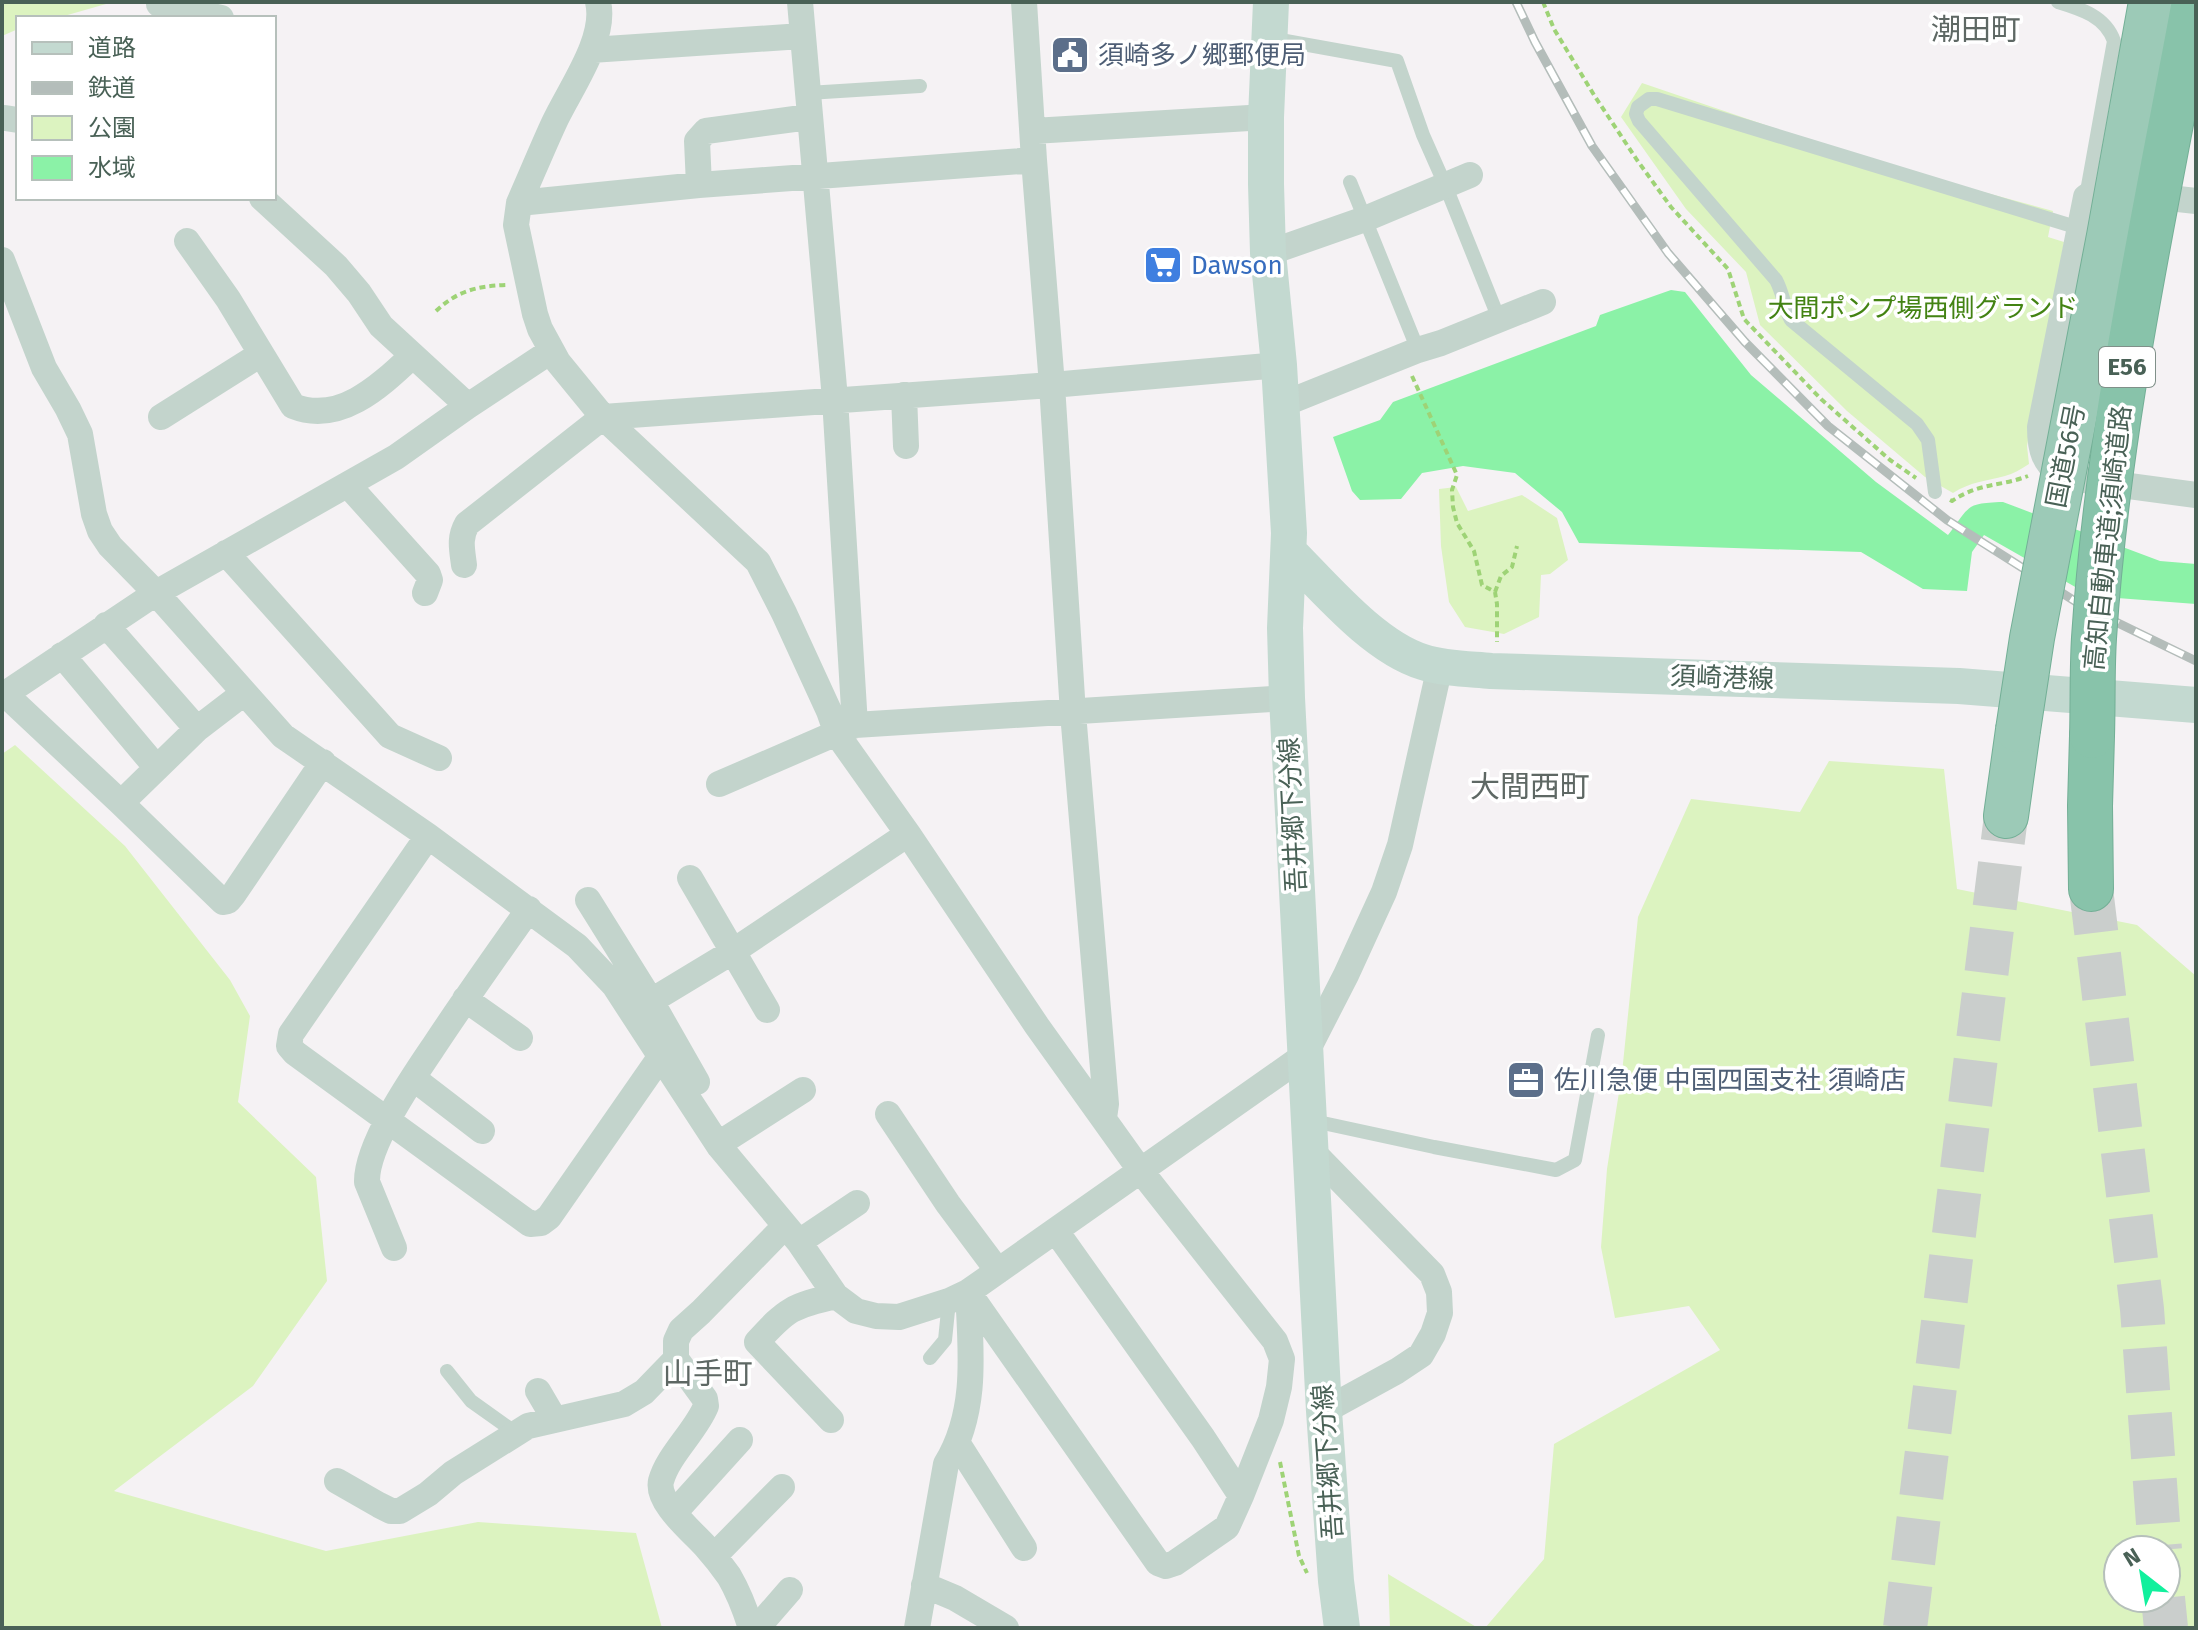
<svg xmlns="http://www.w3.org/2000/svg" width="2198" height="1630" viewBox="0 0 2198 1630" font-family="'Fira Sans','Noto Sans JP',sans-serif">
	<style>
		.green { fill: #dcf3c0; fill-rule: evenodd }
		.water { fill: #8bf2a7 }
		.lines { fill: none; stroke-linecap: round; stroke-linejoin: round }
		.trunk-tunnel { stroke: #cacecc; stroke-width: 44; stroke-dasharray: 44 22; stroke-linecap: butt }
		.motorway-tunnel { stroke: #cacecc; stroke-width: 44; stroke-dasharray: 44 22; stroke-linecap: butt }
		.trunk-casing { stroke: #73af96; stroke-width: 46 }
		.motorway-casing { stroke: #73af96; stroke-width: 46 }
		.path { stroke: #9ed376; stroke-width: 4; stroke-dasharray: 6 4; stroke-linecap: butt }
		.service { stroke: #c3d4cc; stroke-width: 14 }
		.minor { stroke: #c3d4cc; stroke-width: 26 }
		.secondary { stroke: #c3d9d0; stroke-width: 36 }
		.trunk { stroke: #9ccab7; stroke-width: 44 }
		.motorway { stroke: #88c3aa; stroke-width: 44 }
		.rail-casing { stroke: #b4bdba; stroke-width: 9 }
		.rail { stroke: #fff; stroke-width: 6; stroke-dasharray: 18; stroke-linecap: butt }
		.trunk-bridge-casing { stroke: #73af96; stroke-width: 46; stroke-linecap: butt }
		.motorway-bridge-casing { stroke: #73af96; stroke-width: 46; stroke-linecap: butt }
		.trunk-bridge { stroke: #9ccab7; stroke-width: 44 }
		.motorway-bridge { stroke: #88c3aa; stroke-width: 44 }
		.labels { text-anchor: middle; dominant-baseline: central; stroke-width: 7; stroke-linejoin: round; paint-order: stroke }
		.shield { fill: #fff; stroke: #809089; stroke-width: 2 }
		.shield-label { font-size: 24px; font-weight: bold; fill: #496156 }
		.service-label { font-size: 26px; fill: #4e5e75; stroke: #fff; text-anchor: start }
		.shop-label { font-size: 26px; fill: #366cbe; stroke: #fff; text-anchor: start }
		.park-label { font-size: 26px; fill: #438313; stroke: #fff }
		.street-label { font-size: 26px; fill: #496156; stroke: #fff }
		.quarter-label { font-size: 30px; fill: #5e6864; stroke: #fff }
	</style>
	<rect width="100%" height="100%" fill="#f5f2f4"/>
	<!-- green -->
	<path class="green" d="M2,2H113L57,18H18V29L2,36Z
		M1642,83L1880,164L2053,211L2048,237L2064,242L2027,446L2029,464C2021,469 2013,474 2005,476C1986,481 1970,482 1953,493L1925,477L1847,411L1760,325L1746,272L1686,209L1621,117Z
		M1456,487L1468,511L1522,495L1557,518L1568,560L1550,574L1541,575L1539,617L1504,634L1465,627L1449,602L1441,546L1439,489Z
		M15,745L125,846L230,980L250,1016L238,1102L316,1177L327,1281L253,1386L114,1491L326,1551L478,1522L636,1533L662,1628H2V754Z
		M1829,761L1944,769L1957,889L2137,925L2196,976V1628H1485L1544,1559L1554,1444L1720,1350L1689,1306L1615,1318L1601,1247L1607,1169L1622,1073L1638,917L1691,799L1800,812ZM2166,1550V1598H2118V1550Z
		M1388,1574L1478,1628H1390Z"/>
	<!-- water -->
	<path class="water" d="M1671,290L1685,292L1751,375L1876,482L1948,535C1970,507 1964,503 2003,502L2160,561L2196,564V604L2091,596L1984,535L1972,552L1967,591L1923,589L1861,552L1579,543L1562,512L1515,473L1463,466L1422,473L1401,499L1360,500L1352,491L1333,437L1380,420L1393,402L1596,326L1600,315Z"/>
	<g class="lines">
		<!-- trunk-tunnel -->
		<path class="trunk-tunnel" d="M1905,1628L2006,816"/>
		<!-- motorway-tunnel -->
		<path class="motorway-tunnel" d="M2091,889L2142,1309L2160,1550
			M2163,1598L2166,1628"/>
		<defs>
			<path id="trunk" d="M2006,816L2018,730"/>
			<path id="motorway" d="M2091,889L2090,806L2092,736"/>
		</defs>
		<!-- trunk casing -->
		<use href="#trunk" class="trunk-casing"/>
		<!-- motorway casing -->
		<use href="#motorway" class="motorway-casing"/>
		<!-- path -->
		<path class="path" d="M1543,2L1554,29L1594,95L1637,160L1671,207L1728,269L1744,319L1821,399L1890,460L1916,478
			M436,311C457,291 477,286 506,285
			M1412,376L1457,475L1452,490L1453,507L1457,523L1474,551L1482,585L1495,592L1497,604V642
			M1950,500L1952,501C1981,482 1999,487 2028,476
			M1495,592L1501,576L1512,567L1517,546
			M1280,1462L1299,1556L1307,1573"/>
		<!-- service -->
		<path class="service" d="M2058,2C2081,9 2105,16 2114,41L2086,197
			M1269,38L1397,61L1423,135L1446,187L1499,319
			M808,93L920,86
			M1350,182L1418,350
			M1935,492L1928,440L1917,424L1791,320C1784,307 1783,293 1776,280L1639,121L1636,114L1638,107L1649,99H1657L2079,228
			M1309,1120L1434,1147L1556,1170L1575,1160L1598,1035
			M930,1358L945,1340L949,1301
			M447,1371L471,1401L516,1433"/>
		<!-- minor -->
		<path class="minor" d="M598,2C607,39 569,90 554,123C542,149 531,176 519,203L516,225L535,314L540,329L558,362L603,417L758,562L784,613L829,711L837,734L908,834L1037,1026L1140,1170L1275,1341L1282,1359L1279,1387L1271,1420L1241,1496
			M800,2L835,399L855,725
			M1024,2L1034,160L1052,385L1073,713L1106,1104L1104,1118
			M159,4L221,18
			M591,50L802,36
			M5,118L18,120
			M1033,131L1266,117
			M699,185L697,141L706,131L809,117
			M262,198L336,266L359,293L381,326L468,406
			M2196,201L2097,190L2086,197L2040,427C2040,451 2044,462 2062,477L2196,495
			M519,203L699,185L1034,160
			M187,241L228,299L293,406C340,425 381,385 412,356
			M1268,253L1365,219L1470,175
			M2,260L44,368L68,409L80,434L94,514L100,531L110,546L156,593L283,736L428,836L577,946L614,985L719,1146L799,1242L836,1296L856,1311L876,1316L899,1317L949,1301L968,1292L1305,1055L1346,975L1384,892L1400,845L1440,666
			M904,395L906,446
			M1281,405L1418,350L1441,343L1543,302
			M161,417L261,354
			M348,485L428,574L430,580L425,593
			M226,553L390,736L439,758
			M464,565C462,549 459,538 467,524L603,417L1052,385L1279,365
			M106,625L197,729
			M62,655L156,767
			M5,694L121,803L223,902L228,901L233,895L323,762
			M2,696L156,593L396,457L468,406L551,351
			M719,784L855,725L1287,698
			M121,803L197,729L244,693
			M428,836L291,1034L289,1046L295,1053L530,1224L541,1223L549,1217L661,1056
			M690,878L767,1010
			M588,900L651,1001L697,1082
			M465,999L520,1038
			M651,1001L732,952L908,834
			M413,1078L482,1131
			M888,1114L948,1204L998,1271
			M719,1146L728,1138L803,1090
			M1310,1149L1432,1274L1439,1292L1440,1313L1433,1334L1421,1355L1397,1371L1324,1411
			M799,1242L857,1203
			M394,1248L367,1182C366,1145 413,1077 434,1046C465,999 497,954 529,909
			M968,1292L1158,1563L1166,1566L1175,1563L1227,1527L1241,1496L1203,1438L1056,1231
			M676,1359L705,1399L706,1406C696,1431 668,1455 661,1481C656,1503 693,1532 706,1547C714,1556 722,1566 729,1576C739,1593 745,1609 751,1628
			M538,1391L555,1420
			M831,1420L757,1342C787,1309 792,1306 836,1296
			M958,1444L1024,1548
			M337,1481L379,1505L391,1511H400L428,1494L453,1473L528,1426L624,1404L644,1392L676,1359V1341L681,1330L701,1312L785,1226
			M674,1513L740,1440
			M714,1556L782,1487
			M924,1585L955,1598L1006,1628
			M757,1628L790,1590
			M917,1628L946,1464C978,1412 971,1351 968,1292"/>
		<!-- secondary -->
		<path class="secondary" d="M1271,2L1266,117V184L1268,253L1279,365L1289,533L1285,628L1287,698L1324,1411L1336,1581L1342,1628
			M1289,552C1325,588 1374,647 1423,662C1445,669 1469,669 1491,671L1959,686L2196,705"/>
		<!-- trunk -->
		<use href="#trunk" class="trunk"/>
		<!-- motorway -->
		<use href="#motorway" class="motorway"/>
		<defs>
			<path id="rail" d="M1516,2L1535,42L1592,146L1668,253L1745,342L1828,426L1947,520L2081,605L2196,661"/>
		</defs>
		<!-- rail casing -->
		<use href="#rail" class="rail-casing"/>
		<!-- rail -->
		<use href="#rail" class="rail"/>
		<defs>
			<path id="trunk-bridge" d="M2018,730L2032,638L2109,236L2151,2"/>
			<path id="motorway-bridge" d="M2092,736C2093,703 2092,671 2094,638C2108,424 2155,213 2194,2"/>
		</defs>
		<!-- trunk-bridge casing -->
		<use href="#trunk-bridge" class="trunk-bridge-casing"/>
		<!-- motorway-bridge casing -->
		<use href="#motorway-bridge" class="motorway-bridge-casing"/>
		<!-- trunk-bridge -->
		<use href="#trunk-bridge" class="trunk-bridge"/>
		<!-- motorway-bridge -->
		<use href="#motorway-bridge" class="motorway-bridge"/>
	</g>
	<!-- icons -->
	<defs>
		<symbol id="civic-square" viewBox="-11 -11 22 22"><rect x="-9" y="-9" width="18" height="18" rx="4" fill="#5c6f8a" stroke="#fff"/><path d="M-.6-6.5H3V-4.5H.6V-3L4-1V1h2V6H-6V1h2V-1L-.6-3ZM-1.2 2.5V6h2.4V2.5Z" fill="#fff"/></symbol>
		<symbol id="supermarket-square" viewBox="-11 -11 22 22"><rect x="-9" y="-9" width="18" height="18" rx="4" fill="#3f7fe0" stroke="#fff"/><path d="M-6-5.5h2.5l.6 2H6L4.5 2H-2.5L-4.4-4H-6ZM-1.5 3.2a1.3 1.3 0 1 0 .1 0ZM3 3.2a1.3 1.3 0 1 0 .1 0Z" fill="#fff"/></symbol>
		<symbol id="office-square" viewBox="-11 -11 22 22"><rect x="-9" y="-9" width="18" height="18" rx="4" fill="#5c6f8a" stroke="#fff"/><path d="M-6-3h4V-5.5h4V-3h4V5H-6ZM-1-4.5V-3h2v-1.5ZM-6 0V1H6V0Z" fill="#fff"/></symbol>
	</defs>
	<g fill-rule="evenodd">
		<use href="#civic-square" x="1048" y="33" width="44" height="44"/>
		<use href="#supermarket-square" x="1141" y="243" width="44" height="44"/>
		<use href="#office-square" x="1504" y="1058" width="44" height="44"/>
	</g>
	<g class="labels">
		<!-- shield labels -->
		<rect class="shield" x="2099" y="347" width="56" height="40" rx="6"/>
		<g class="shield-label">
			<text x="2127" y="367">E56</text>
		</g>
		<!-- service labels -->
		<g class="service-label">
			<text x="1098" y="55">須崎多ノ郷郵便局</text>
			<text x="1554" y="1080">佐川急便 中国四国支社 須崎店</text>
		</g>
		<!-- shop labels -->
		<g class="shop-label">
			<text x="1191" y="265">Dawson</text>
		</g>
		<!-- park labels -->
		<g class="park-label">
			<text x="1923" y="308">大間ポンプ場西側グランド</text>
		</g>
		<!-- street labels -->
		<g class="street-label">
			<text transform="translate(2066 456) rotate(-79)">国道56号</text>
			<text transform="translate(2108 538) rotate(-84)">高知自動車道;須崎道路</text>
			<text transform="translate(1722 678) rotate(2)">須崎港線</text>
			<text transform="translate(1293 815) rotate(-93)">吾井郷下分線</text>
			<text transform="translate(1328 1462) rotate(-94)">吾井郷下分線</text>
		</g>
		<!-- quarter labels -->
		<g class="quarter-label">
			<text x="1976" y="30">潮田町</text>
			<text x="1530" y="787">大間西町</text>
			<text x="708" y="1374">山手町</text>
		</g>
	</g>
	<!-- border -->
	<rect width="2198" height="1630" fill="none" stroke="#496156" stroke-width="8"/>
	<!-- legend -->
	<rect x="16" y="16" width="260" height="184" fill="#ffffff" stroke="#b6c0bb" stroke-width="2"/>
	<rect x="32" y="42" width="40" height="12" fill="#c3d9d0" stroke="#b6c0bb" stroke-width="2"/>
	<text x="88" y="56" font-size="24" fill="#496156">道路</text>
	<rect x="32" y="82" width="40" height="12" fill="#b4bdba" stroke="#b6c0bb" stroke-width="2"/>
	<text x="88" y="96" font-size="24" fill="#496156">鉄道</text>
	<rect x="32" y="116" width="40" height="24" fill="#dcf3c0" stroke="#b6c0bb" stroke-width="2"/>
	<text x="88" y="136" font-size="24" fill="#496156">公園</text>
	<rect x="32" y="156" width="40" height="24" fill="#8bf2a7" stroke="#b6c0bb" stroke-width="2"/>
	<text x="88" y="176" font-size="24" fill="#496156">水域</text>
	<!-- north arrow -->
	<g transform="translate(2142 1574) rotate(329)"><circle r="38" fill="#ffffff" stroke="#b6c0bb" stroke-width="2"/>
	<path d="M0-6L14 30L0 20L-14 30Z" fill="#11f09d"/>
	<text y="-12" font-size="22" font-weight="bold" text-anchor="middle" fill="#496156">N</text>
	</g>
</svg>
